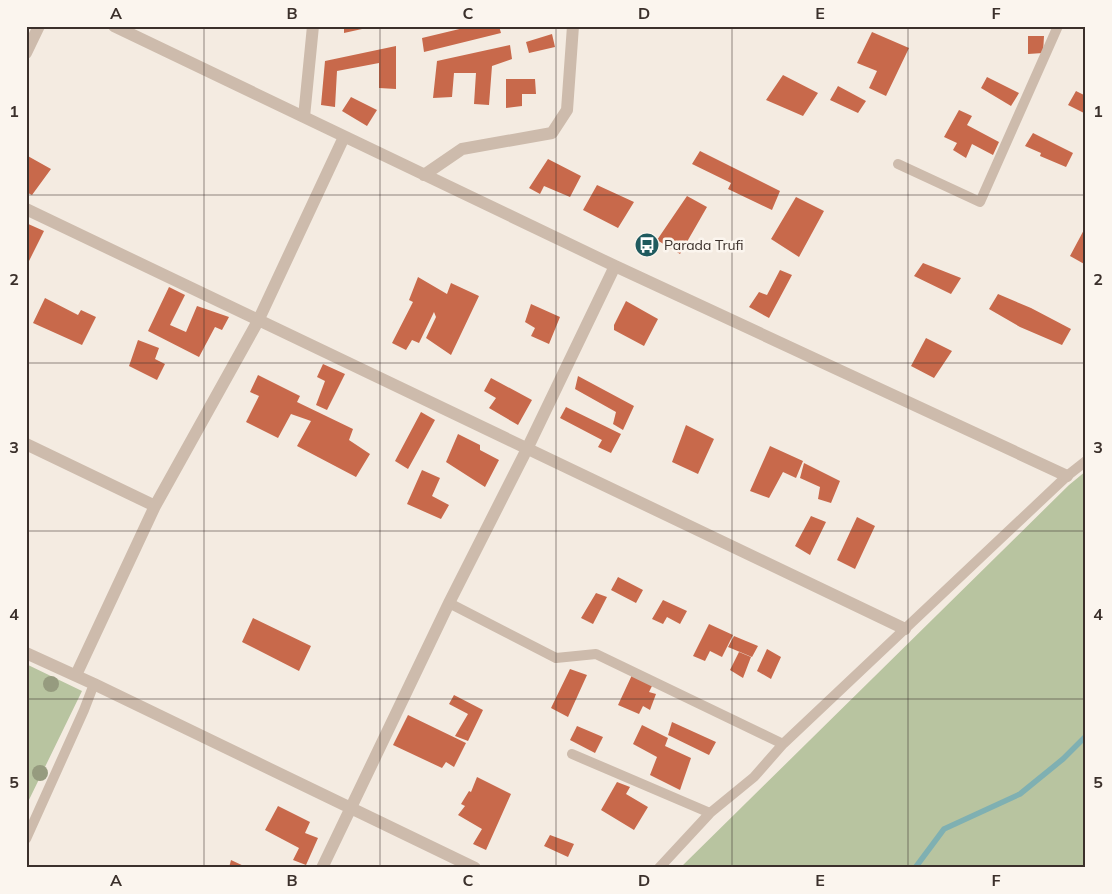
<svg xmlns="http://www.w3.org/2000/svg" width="1112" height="894" viewBox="0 0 1112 894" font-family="Mulish,sans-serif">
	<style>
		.green { fill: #b8c4a0 }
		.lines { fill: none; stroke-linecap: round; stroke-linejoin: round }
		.stream { stroke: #7fb0b2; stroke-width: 5.5 }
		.building { fill: #c8694b }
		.service { stroke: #cdbbac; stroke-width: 10 }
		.minor { stroke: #cdbbac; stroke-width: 12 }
		.tree { fill: #969b7f }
		.grid { fill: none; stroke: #3b302b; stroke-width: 1; stroke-opacity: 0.55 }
		.labels { text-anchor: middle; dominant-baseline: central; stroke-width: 5; stroke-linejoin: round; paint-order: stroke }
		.poi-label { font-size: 14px; fill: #3b302b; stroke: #fbf5ee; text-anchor: start }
		.neatline { fill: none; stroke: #3b302b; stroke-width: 2 }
		.grid-label { font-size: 16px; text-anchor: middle; font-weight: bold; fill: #3b302b }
	</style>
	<rect width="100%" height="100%" fill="#f4ebe1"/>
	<!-- green -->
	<path class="green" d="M1086,471V868H680L1069,485Z
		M26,664L82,691L26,806Z"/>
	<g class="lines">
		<!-- stream -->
		<path class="stream" d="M915,868L944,829L1020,794L1063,759L1086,736"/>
	</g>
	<!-- building -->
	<path class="building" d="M344,26H371V27L344,33Z
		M472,26H499L501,33L424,52L422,38Z
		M872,32L909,48L886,96L869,88L877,71L857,63Z
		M552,34L555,47L529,53L526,42Z
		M1028,36H1044L1043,53L1028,54Z
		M510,45L512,59L492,66L489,105L474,104L476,73H454L452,97L433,98L437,61Z
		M396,46V89L379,88V63L337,71L335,107L321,105L325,61Z
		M783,75L818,93L803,116L766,100Z
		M987,77L1019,93L1011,106L981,88Z
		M506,79H535L536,94H522V106L506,108Z
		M838,86L866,101L858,113L830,100Z
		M1076,91L1086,96V114L1068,105Z
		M351,97L377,110L367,126L342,111Z
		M959,110L972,116L967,125L999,142L993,155L972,144L966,158L953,150L957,143L944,137Z
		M1033,133L1073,153L1066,167L1040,156L1041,153L1025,146Z
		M700,151L780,191L772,210L728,189L731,183L692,164Z
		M26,155L51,169L32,195L26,192Z
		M548,159L581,176L570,197L544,186L540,194L529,188Z
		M597,185L634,202L618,228L583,210Z
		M687,196L707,207L680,254L657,240Z
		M796,197L824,211L799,257L771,239Z
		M26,223L44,231L29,261L26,260Z
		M1086,226V265L1070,256Z
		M923,263L961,278L951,294L914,276Z
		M780,270L792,275L769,318L749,307L759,292L767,295Z
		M418,277L447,294L451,283L479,296L451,355L426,338L436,317L434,312L419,343L412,340L406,350L392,343L413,302L409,300Z
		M169,287L185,295L170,325L186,332L197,306L229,317L222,330L215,327L199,357L148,331Z
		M998,294L1031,308L1071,329L1062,345L1020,327L989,309Z
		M45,298L78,315L81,310L96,317L82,345L33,323Z
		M626,301L658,319L644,346L614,330V325Z
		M531,304L560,317L549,344L531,336L535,328L525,322Z
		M926,338L952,351L934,378L911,366Z
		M138,340L159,348L155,359L165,364L157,380L129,366Z
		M323,364L345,374L327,410L316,405L325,381L317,377Z
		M258,375L300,396L297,402L353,429L349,440L370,454L356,477L297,446L311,421L291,414L278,438L246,422L259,396L250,392Z
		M578,376L634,406L623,430L613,424L616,412L575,389Z
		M491,378L532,400L518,425L489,408L496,398L484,391Z
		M566,407L621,434L611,453L598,447L602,440L560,418Z
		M421,412L435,420L408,469L395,461Z
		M686,425L714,439L698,474L672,462Z
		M458,434L480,445V450L499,460L485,487L446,462Z
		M770,446L803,461L796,478L783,472L769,498L750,491Z
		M804,463L840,481L831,503L818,499L820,487L800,478Z
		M422,470L440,478L432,496L449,505L441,519L407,504Z
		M811,516L826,522L810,555L795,546Z
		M857,517L875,526L855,569L837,560Z
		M618,577L643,590L636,603L611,590Z
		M596,593L607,597L593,624L581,618Z
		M663,600L687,611L680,624L667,617L663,624L652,619Z
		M253,618L311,646L299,671L242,642Z
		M709,624L733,635L722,657L710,651L705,661L693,656Z
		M734,636L758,646L752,657L728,647Z
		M767,649L781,657L771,679L757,671Z
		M739,652L751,657L743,678L730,670Z
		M570,669L587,675L568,717L551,708Z
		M632,675L653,684L649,692L656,694L650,710L643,706L639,714L618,705Z
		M454,695L483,710L468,741L455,736L468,714L449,704Z
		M408,715L466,743L454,767L446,762L442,768L393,745Z
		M672,722L716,742L709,755L668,735Z
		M642,725L668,738L665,746L691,758L680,790L650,775L657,757L633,744Z
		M577,726L603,737L595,753L570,740Z
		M477,777L511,794L486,850L473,844L482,829L458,815L465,806L461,804L469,791L471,792Z
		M617,782L630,787L626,794L648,807L634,830L601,810Z
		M278,806L310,822L305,833L318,838L306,865L293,860L299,848L265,830Z
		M550,835L574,844L568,857L544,846Z
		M231,860L248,868H229Z"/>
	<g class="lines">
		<!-- service -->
		<path class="service" d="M898,164L980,202L1058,26
			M449,603L556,658L596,654L783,744
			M572,754L710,813
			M26,839L84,710L94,684
			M659,868L710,813L754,777L783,744L1067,476L1086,461"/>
		<!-- minor -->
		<path class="minor" d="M114,26L615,266L1067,476
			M26,53L39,26
			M304,117L313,26
			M424,175L462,149L552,133L567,110L573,26
			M26,209L905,629
			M26,444L155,506
			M26,653L94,684L475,868
			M76,675L155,506L258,321L344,137
			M322,868L449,603L527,449L615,266"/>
	</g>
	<!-- trees -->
	<g class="tree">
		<circle cx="51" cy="684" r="8"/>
		<circle cx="40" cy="773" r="8"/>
	</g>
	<!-- grid -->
	<path class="grid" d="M204,26V868M380,26V868M556,26V868M732,26V868M908,26V868M26,195H1086M26,363H1086M26,531H1086M26,699H1086"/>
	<!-- icons -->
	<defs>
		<symbol id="bus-disc" viewBox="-11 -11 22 22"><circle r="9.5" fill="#1f5a5e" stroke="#fbf5ee"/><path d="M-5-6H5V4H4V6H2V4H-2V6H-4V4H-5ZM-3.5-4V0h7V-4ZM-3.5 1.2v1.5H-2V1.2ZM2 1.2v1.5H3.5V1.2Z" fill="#fff"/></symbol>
	</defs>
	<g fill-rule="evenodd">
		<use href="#bus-disc" x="633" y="231" width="28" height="28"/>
	</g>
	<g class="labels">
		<!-- poi labels -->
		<g class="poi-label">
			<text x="664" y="245">Parada Trufi</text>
		</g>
	</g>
	<!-- border -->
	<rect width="1112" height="894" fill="none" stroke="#fbf5ee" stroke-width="55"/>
	<rect x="28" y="28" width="1056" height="838" class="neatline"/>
	<g class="grid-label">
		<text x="116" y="19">A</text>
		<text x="292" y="19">B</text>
		<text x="468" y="19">C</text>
		<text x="644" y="19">D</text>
		<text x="820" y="19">E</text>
		<text x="996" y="19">F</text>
		<text x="14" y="117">1</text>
		<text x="1098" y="117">1</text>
		<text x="14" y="285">2</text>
		<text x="1098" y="285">2</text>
		<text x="14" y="453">3</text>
		<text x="1098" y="453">3</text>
		<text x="14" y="620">4</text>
		<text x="1098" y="620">4</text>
		<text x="14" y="788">5</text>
		<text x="1098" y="788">5</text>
		<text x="116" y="886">A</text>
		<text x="292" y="886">B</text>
		<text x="468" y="886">C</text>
		<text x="644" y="886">D</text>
		<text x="820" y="886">E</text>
		<text x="996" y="886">F</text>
	</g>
</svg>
